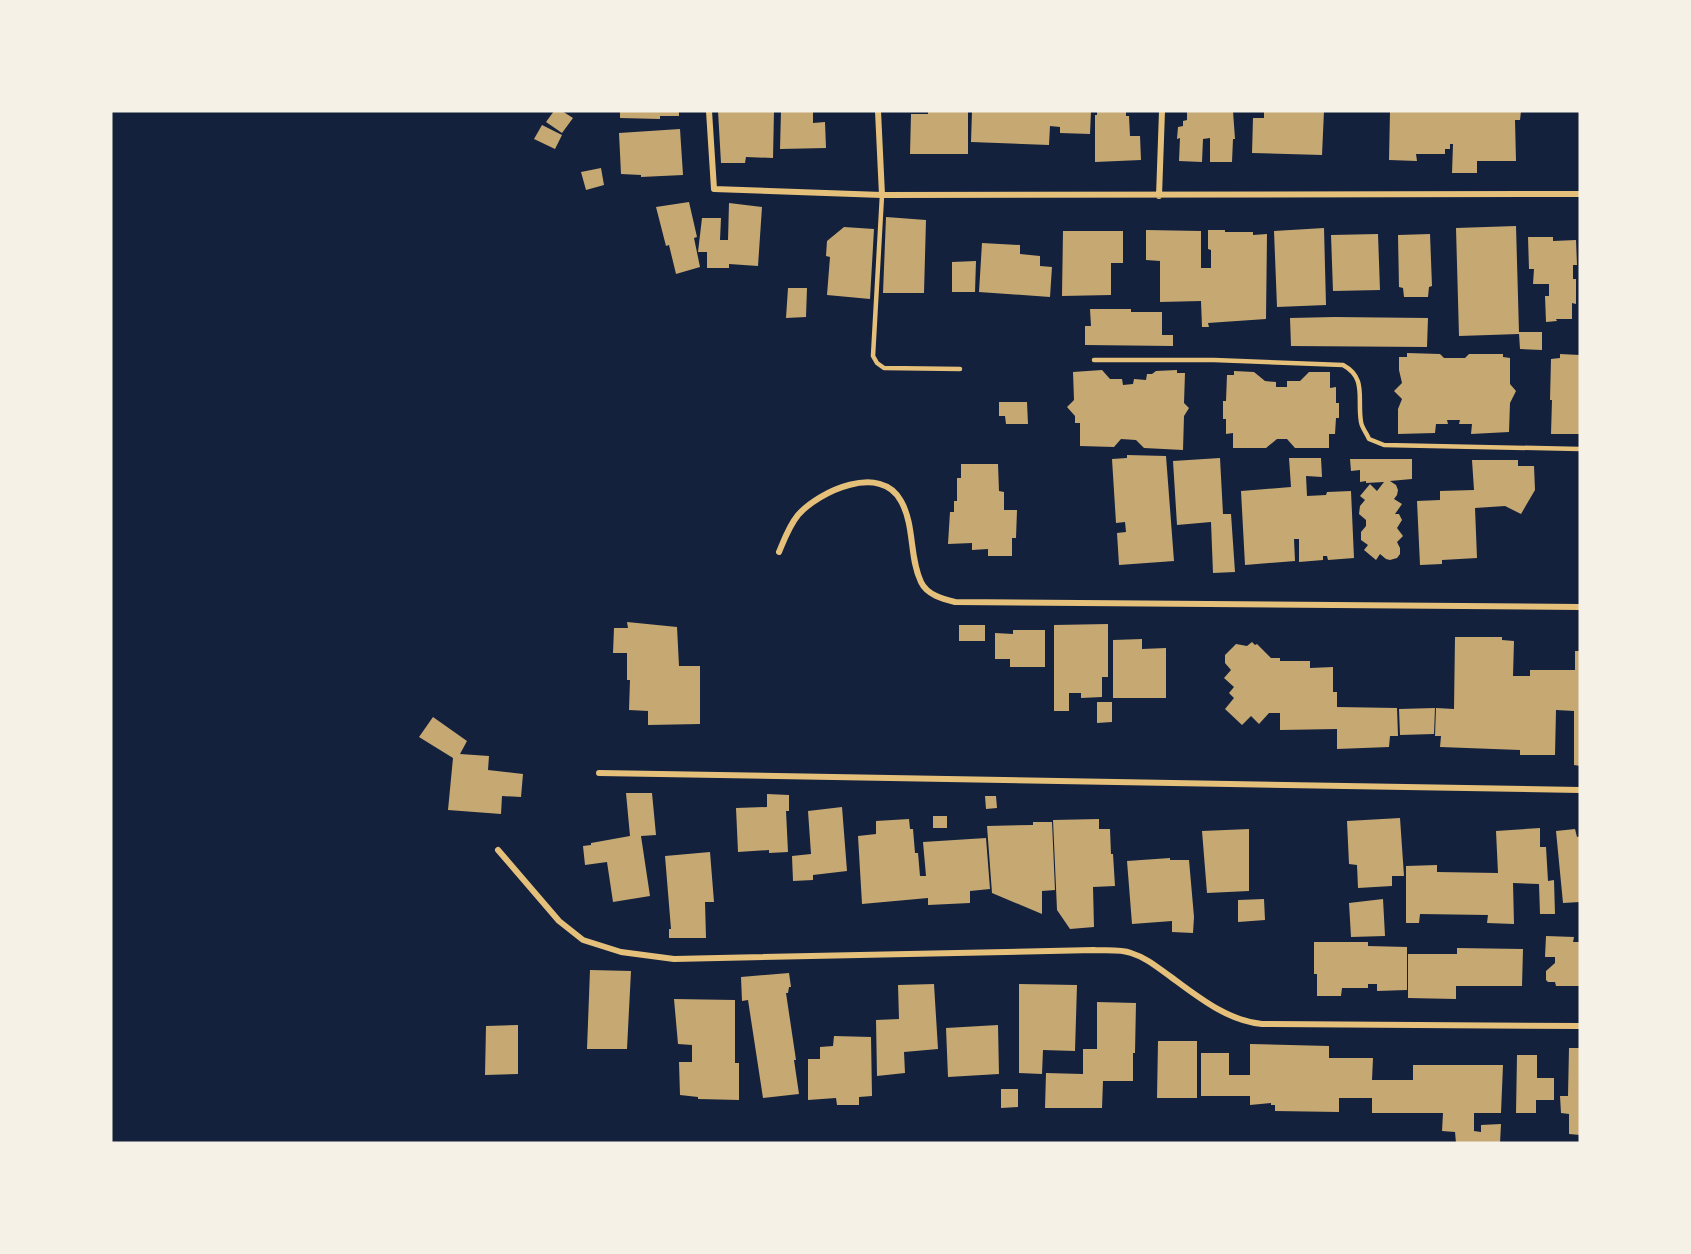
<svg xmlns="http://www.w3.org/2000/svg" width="1691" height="1254" viewBox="0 0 1691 1254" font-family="Quicksand,sans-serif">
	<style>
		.building { fill: #c6a872 }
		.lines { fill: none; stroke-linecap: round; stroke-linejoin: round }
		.service { stroke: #e5c07b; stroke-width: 4.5 }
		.minor { stroke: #e5c07b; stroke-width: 6 }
	</style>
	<rect width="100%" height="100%" fill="#14213d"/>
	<!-- building -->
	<path class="building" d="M554,111H562L573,118L562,133L546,122Z
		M620,111H679V116H660V119L620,118Z
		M718,111H774L773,158L746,157L745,163H721Z
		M781,111H813V123L825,122L826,148L780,149Z
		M928,111H968V154H910L911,114H928Z
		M972,111H1091L1090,134L1060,133V127L1050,126L1049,145L971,142Z
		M1097,111H1126V116H1129L1130,136H1140L1141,160L1095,162V115H1097Z
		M1187,111H1233L1235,139H1233L1232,162H1210V138L1203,139L1202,162L1179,161L1180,138L1177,139L1178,127L1183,126V121L1187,120Z
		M1264,111H1324L1322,155L1252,153L1253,118H1264Z
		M1390,111H1521L1520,120H1515L1516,161H1477V173H1452L1453,144H1450V149H1445V154H1416L1417,161L1389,160Z
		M542,125L562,135L555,149L534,139Z
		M680,129L683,175L641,177V175L621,174L619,133Z
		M601,168L604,185L586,190L581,172Z
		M689,202L697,237L694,238L700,267L676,274L669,245L666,246L656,207Z
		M729,203L762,207L758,266L729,264V268H707V252H698L702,218H721L720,240H728Z
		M886,217L926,220L924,293H883Z
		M1516,226L1519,332H1542V350L1520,349L1519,334L1459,336L1456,228Z
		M844,227L874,229L870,299L827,295L830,257L826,256L827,241Z
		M1324,228L1326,305L1277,307L1274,231Z
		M1146,230L1201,231V268H1211V250L1208,249V230H1225V232H1253V235L1267,234L1266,319L1208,323L1209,327H1202L1201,301L1160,302V261L1146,260Z
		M1063,231H1123V263H1111V295L1062,296Z
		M1378,234L1380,290L1333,291L1331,235Z
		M1430,234L1432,286L1429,287L1428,297H1404L1403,288L1399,287L1398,235Z
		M1528,237H1553V241L1576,240L1577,265H1573V279H1576V304L1572,303V319H1556L1557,321L1546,322L1545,296H1549V284H1533L1534,269H1529Z
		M982,243L1020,245V254L1040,256V266L1052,267L1050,297L979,292Z
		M976,261L975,292H952V262Z
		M788,288H807L806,317L786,318Z
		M1090,309H1131V312H1162V335H1173V346L1085,345V326H1091Z
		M1334,317L1428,318L1427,347L1291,346L1290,318Z
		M1407,353L1440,354L1444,358H1465L1469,354H1503V357L1510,358V384L1516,391L1510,403L1509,432L1471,434L1472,424H1459L1460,420H1447L1448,424H1436L1435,433L1398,434V409L1402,399L1394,391L1402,383L1399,370V357H1407Z
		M1560,354L1580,355V434H1551L1552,400H1550L1551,359L1560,358Z
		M1102,370L1110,379H1122L1123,385L1133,384L1134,379L1146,380L1147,374H1152L1156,371L1177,370V373H1185L1184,403L1189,408L1184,416L1183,450L1144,448L1136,440L1121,439L1114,447L1080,446V423H1075V416L1067,407L1074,400L1073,372Z
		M1234,371L1254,372L1265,381L1276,382V387H1287V381H1300L1309,372H1330V388L1336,387V403H1339V418H1336L1335,434H1329V448H1295L1287,439H1277L1266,448H1233V433L1226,434V419H1223V401H1226L1227,375H1234Z
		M999,402H1027L1028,424H1006L1005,416H999Z
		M1127,455L1166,456L1174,561L1119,565L1117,533L1126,532L1125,522L1116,523L1112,459L1127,458Z
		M1220,458L1223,514H1231L1235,572L1213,573L1211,522L1177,525L1173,461Z
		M1289,458H1321L1322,477L1306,476L1307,496L1326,495L1327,492L1351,491L1354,558L1328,560L1327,556H1323V560L1299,562V539H1294L1295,561L1245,565L1241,491L1291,487Z
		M1350,459H1412V479L1390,481L1396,485L1398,490L1397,495L1394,499L1402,504L1395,514H1399L1402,520L1397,528L1403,536L1397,542L1400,548V554L1397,558L1390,560L1386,559L1380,554L1376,560L1364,550L1368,545L1361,540V532L1366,526V520L1359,514L1360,506L1365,500L1360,496L1370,484L1377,491L1384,482L1366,483V481L1360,482V470L1351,471Z
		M1472,460H1518V466H1534L1535,490L1521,514L1505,506L1475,508L1477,558L1442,560V564L1420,565L1417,501L1440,500V491L1474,490Z
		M961,464H998L999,491L1004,492V510H1017L1016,538H1012V556H988V549L972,550V543L948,544L950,512H954V501H957V478H961Z
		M627,622L677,627L679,666H700V724L648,725V711L629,710L630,680H627V653H613L614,628H628Z
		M1108,624V677H1102V697L1081,698V693H1069V711H1054V625Z
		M959,625H985V641H959Z
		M1013,630H1045V667H1010V659H995V633L1013,634Z
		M1455,637H1502V640L1514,641L1513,676H1530V670H1575V651H1580V766L1574,765V711L1556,710L1555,755H1520V750L1440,747L1441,736H1435L1436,708L1454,709Z
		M1142,639V649L1166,648V698H1113V640Z
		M1252,642L1255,645L1257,644L1271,658H1280V661H1310V668L1333,667V692H1337V707L1397,708L1398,736H1390L1389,747L1337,749V729L1280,730V713H1269L1259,724L1251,716L1242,725L1225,709L1234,698L1229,693L1234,687L1224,678L1231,670L1225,663V655L1236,644L1247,646Z
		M1097,702H1112V722L1097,723Z
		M1435,708L1434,734L1400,735L1399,709Z
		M433,717L467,741L460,754L489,756L488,770L523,774L521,797L502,796L501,814L448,810L453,758L419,737Z
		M626,793H652L656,835L641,836L650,896L613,902L607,862L585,865L583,846L591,845V843L630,836Z
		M767,794L789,795V811H786L788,852L769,853V850L738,852L736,808L767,807Z
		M985,796H996L997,808L986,809Z
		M842,807L847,871L813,875V880L793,881L792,856L811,854L808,811Z
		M933,816H947V828H933Z
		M1400,818L1404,876H1392V886L1358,888L1357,865L1349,864L1347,821Z
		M909,819L910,829H913L915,853H918L920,876H926L923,842L986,838L990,889L970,891V903L928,905V898L862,904L858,836L876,834V821Z
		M1099,819V829H1110L1111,854H1113L1115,886L1093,887L1094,927L1070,929L1057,910L1053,820Z
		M1033,822H1052L1055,890L1042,891V914L992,893L987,826L1033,825Z
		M1540,828V847H1546L1548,881L1554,880L1555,914H1540L1539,884L1513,883L1514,924L1487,923L1488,915L1420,914L1419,923H1406V866L1437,865V872L1498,873L1496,831Z
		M1249,829V891L1207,893L1202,831Z
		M1575,829L1577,837L1580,836V902L1563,903L1556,831Z
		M710,852L714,902H705L706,938H669V929H671L665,856Z
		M1170,858V860H1189L1194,917L1193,933L1172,932V921L1132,924L1127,861Z
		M1264,899L1265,920L1238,922V900Z
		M1383,899L1385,936L1351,937L1349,903Z
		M1546,936L1574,937L1573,942H1580V986H1556L1555,982H1548L1546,980V971L1555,963V957H1545Z
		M1314,942H1368V946L1407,947V990L1377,991V984H1368V988H1342L1341,996H1317V974H1314Z
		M1457,948L1523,949L1522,986H1456V999L1408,998V954H1457Z
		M590,970L631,971L627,1049H587Z
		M789,973L791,987H789L788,993H786L796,1060H794L799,1094L763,1098L748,1000L742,1001L741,977Z
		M934,984L938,1049L904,1052L905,1073L877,1076L876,1020L899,1019L898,985Z
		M1019,984L1077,985L1075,1051L1043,1050L1042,1074L1019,1073Z
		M674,999L735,1000V1063H739V1100L698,1099V1097L680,1095L679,1062H692V1045L678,1044Z
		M1097,1002L1136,1003L1135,1053H1133V1081H1103L1102,1108H1045L1046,1073L1083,1074V1049H1097Z
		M518,1025V1074L485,1075L486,1026Z
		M998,1025L999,1074L948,1077L946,1028Z
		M834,1036L871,1037L872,1096L859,1097V1105H837L836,1098L808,1100V1059H820V1047L833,1046Z
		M1158,1041H1197V1098H1157Z
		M1250,1044L1329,1046V1058H1373L1372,1080H1413V1065H1503L1501,1113H1474V1131L1481,1132V1125L1501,1124L1500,1143H1456L1455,1132L1442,1131L1443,1113H1372V1098H1339V1112L1275,1111V1105H1271V1103L1250,1105V1096H1201V1053H1229V1075H1250Z
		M1569,1048H1580V1135L1569,1134V1114L1561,1113L1560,1096H1568Z
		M1517,1055H1537V1078H1554V1100H1536V1113H1516Z
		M1001,1089H1018V1107L1001,1108Z"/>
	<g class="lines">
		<!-- service -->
		<path class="service" d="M882,195L873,356L877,363L884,368L960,369
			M1094,360H1214L1343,365C1367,378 1357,398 1361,422C1362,428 1367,434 1369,439L1384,445L1580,449"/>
		<!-- minor -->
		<path class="minor" d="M709,111L714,189L882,195L1580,194
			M878,111L882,195
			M1159,196L1162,111
			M779,552C784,540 789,526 798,515C819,491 881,463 901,501C915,526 909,557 921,582C927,595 943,599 955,602L1580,607
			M599,773L1580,790
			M498,850L559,921L583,940L621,952L674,959L1094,950C1105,951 1120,949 1131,953C1147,958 1158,968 1171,977C1198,997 1228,1021 1262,1024L1580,1026"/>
	</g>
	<!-- border -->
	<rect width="1691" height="1254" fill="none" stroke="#f6f1e7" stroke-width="225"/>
</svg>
